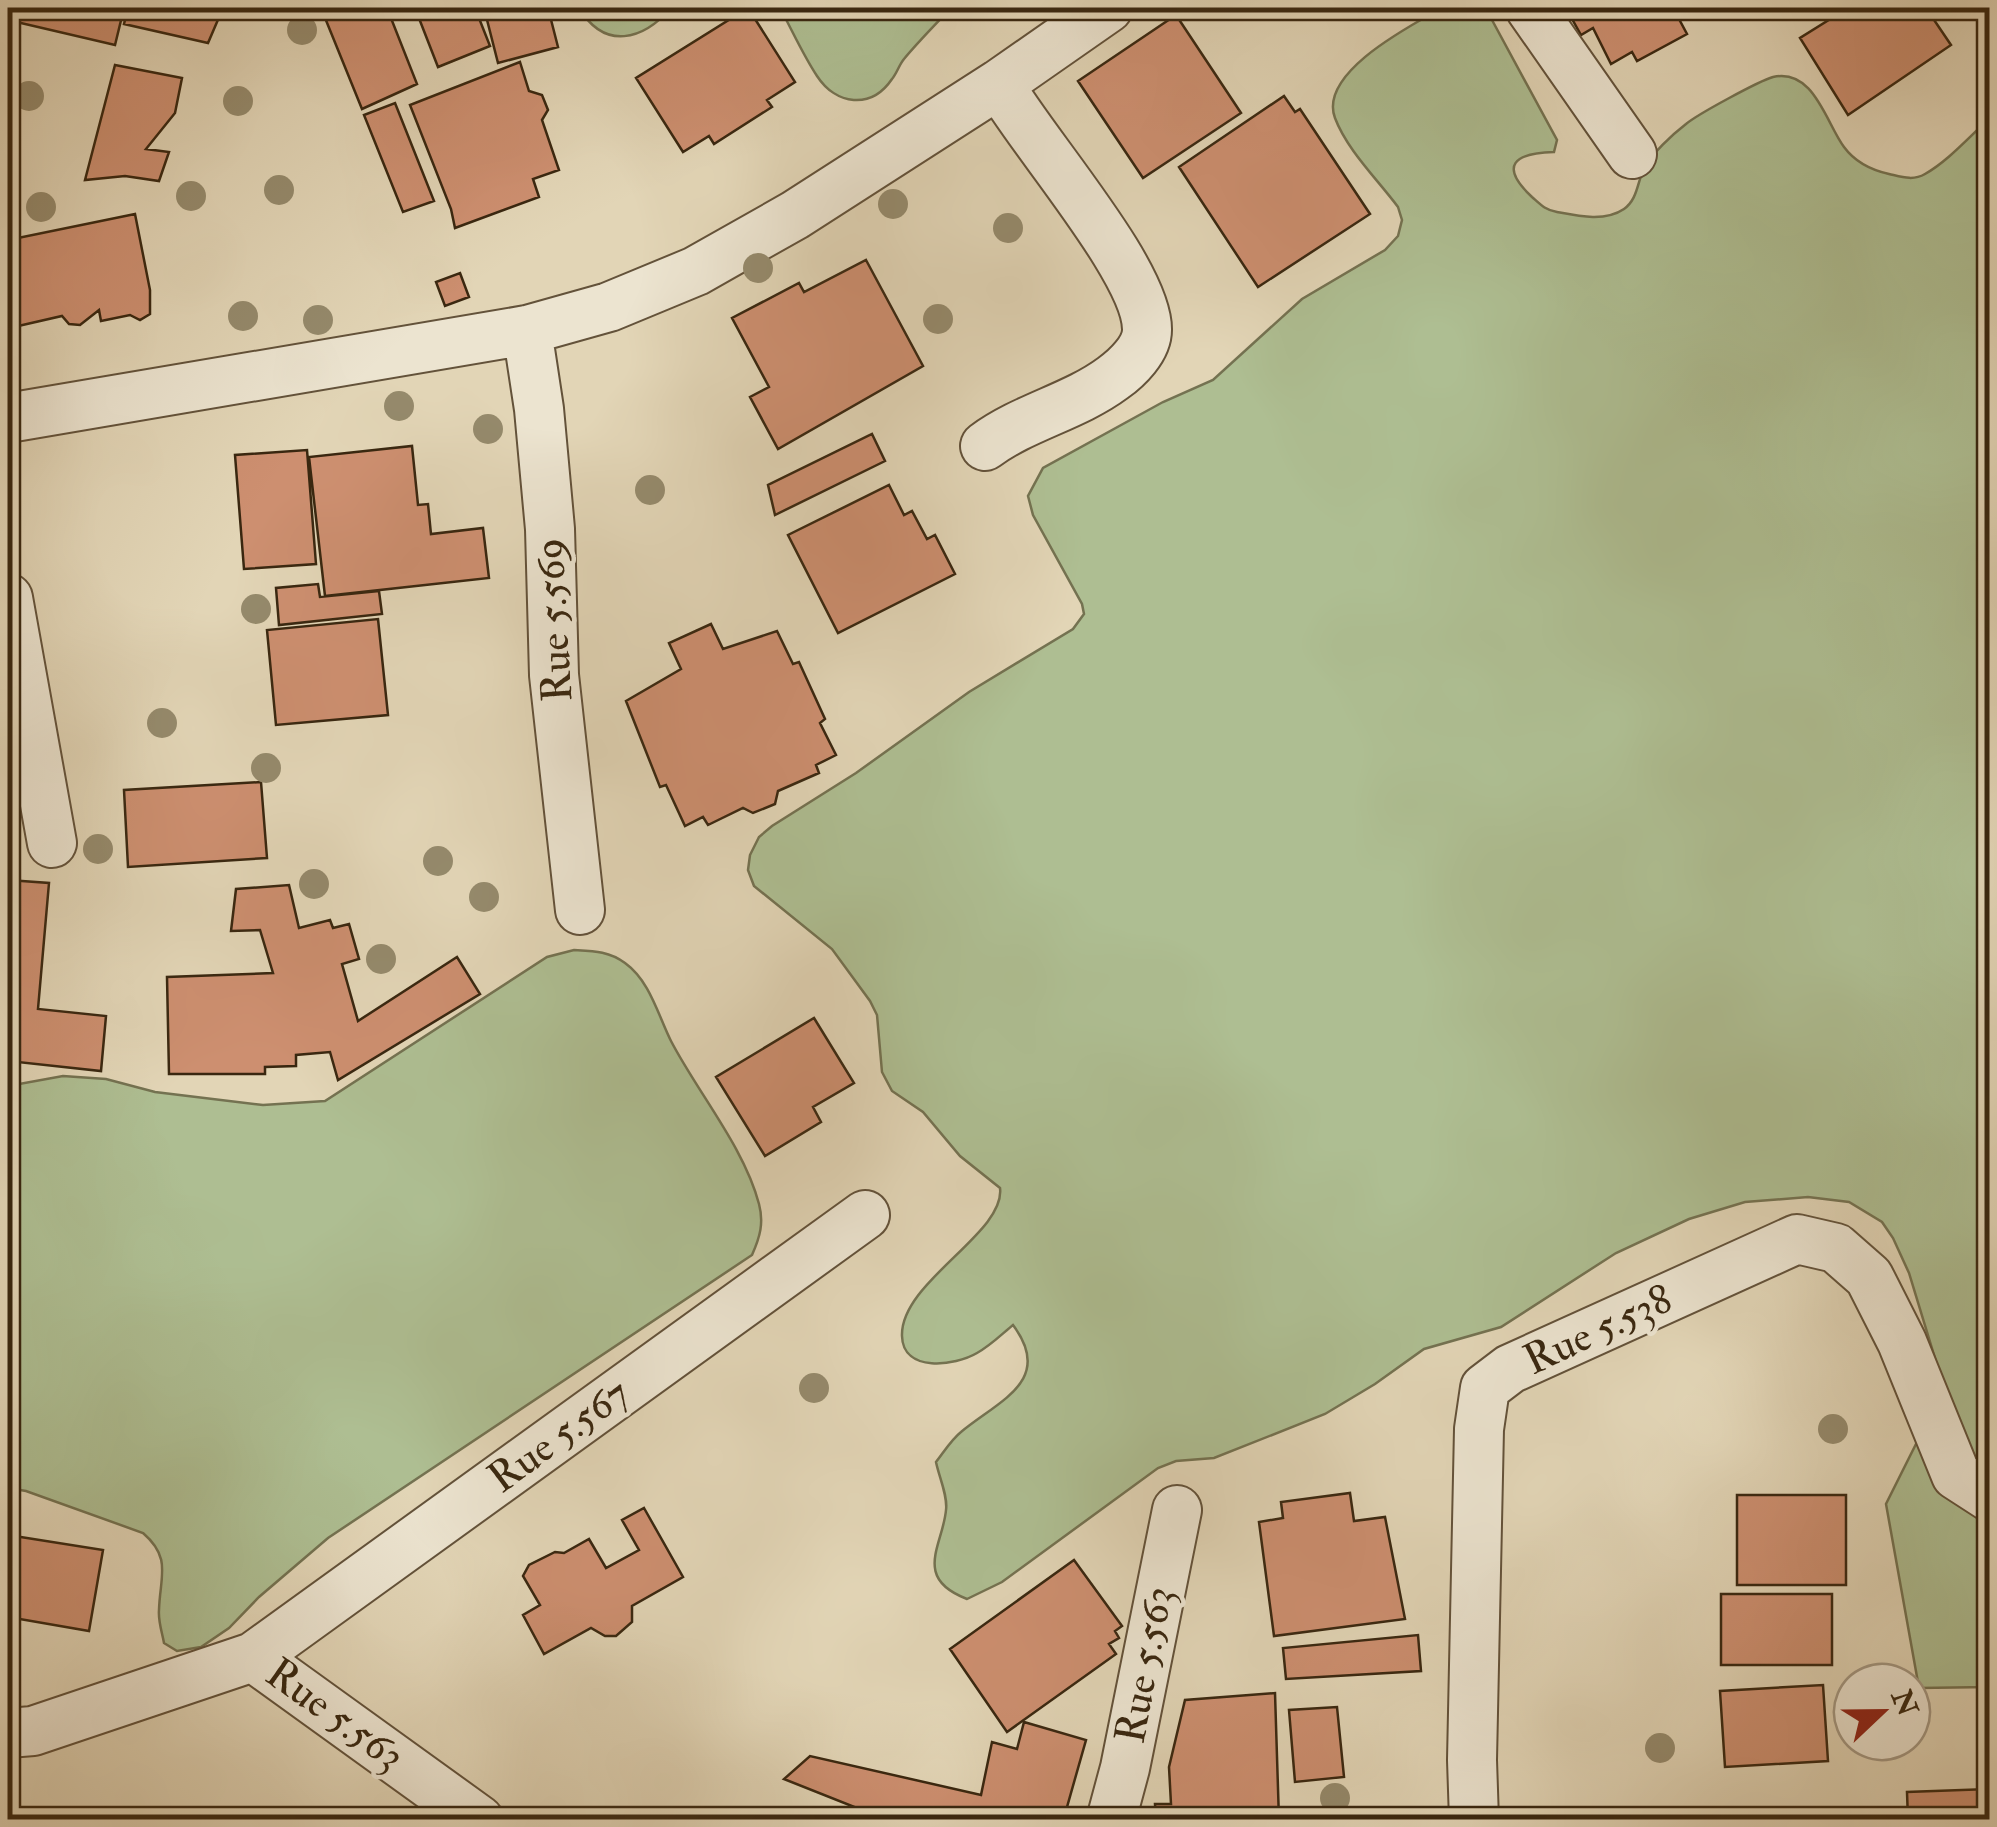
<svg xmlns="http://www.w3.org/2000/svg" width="1997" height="1827" viewBox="0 0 1997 1827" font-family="'IM FELL Double Pica',serif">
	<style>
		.green { fill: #aebe92; stroke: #747251; stroke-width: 2.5 }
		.building { fill: #cd8f70; stroke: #392710; stroke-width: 2.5 }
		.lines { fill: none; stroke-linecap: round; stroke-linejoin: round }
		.minor-casing { stroke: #63523a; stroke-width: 52 }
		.minor { stroke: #ece4d0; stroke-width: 48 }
		.tree { fill: #958a6c }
		.labels { text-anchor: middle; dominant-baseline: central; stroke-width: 9; stroke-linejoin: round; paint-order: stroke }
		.street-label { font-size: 42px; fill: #392710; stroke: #ece4d0 }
	</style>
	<rect width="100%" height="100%" fill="#e2d5b6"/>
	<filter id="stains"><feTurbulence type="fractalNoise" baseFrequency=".002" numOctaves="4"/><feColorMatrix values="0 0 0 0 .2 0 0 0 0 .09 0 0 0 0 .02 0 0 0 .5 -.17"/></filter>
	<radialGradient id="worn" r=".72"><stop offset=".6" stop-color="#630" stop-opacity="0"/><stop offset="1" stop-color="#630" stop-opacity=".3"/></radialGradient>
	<!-- green -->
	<path class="green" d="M579,8H671C643,40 605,51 579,8Z
		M780,8H951C935,25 919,41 904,59C899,65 897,73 892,79C871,110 836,105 817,76C803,55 792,30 780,8Z
		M1442,8H1476L1492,20L1557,140L1554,152C1515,153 1498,165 1532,197C1540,204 1545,210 1557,212C1578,216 1605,222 1624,209C1638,199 1637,182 1644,169C1651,154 1673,134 1686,124C1698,114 1759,81 1773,77C1814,68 1826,123 1844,147C1855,162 1871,170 1889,174C1902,177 1913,181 1925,174C1948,161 1969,137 1989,119V1687L1919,1688L1886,1504L1944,1388L1909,1273L1893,1238L1882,1222L1849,1202L1808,1197L1745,1202L1689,1219L1616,1253L1501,1327L1424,1349L1375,1384L1325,1414L1214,1458L1176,1461L1158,1468L1002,1582L967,1599C912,1578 943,1545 946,1510C948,1496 939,1477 936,1462C944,1452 951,1440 961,1432C998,1401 1055,1381 1013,1325C1002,1334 990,1346 977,1353C955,1366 903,1373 902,1336C900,1282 1006,1233 1000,1188L960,1156L923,1112L892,1091L882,1072L877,1015L870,1001L832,949L754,886L748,870L750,855L759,837L772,826L856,773L969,692L1073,629L1084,614L1082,604L1033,515L1028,496L1043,468L1163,402L1213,380L1302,299L1385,250L1398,236L1402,220L1398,207C1378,180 1347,150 1335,118C1318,73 1410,26 1442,8Z
		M574,950C593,951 609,951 625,963C650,981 658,1015 671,1041C698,1093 744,1147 759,1204C764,1223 760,1237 752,1255L328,1538L259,1597L229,1628L201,1647L177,1651L164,1643C162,1632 158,1621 159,1610C160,1576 172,1558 143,1533L26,1491L8,1488V1086L63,1076L106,1079L155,1092L263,1105L325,1101L547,957Z"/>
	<!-- building -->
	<path class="building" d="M8,8H124L115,45L8,20Z
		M128,8H223L208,43L124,24Z
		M321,8H387L417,84L362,109Z
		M415,8H475L490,46L438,67Z
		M484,8H548L558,47L498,63Z
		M748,8L795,82L767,100L772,107L714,144L709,136L683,152L636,78Z
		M1566,8H1689L1691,12L1679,19L1687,34L1637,61L1632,52L1611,64L1593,28L1581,35Z
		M1848,8H1926L1951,45L1848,115L1800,38Z
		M1176,15L1241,113L1143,178L1078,81Z
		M520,62L529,91L542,95L548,110L542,120L559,170L533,179L539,197L455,228L451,209L410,105Z
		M115,65L182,78L175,113L146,149L169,152L159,181L125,176L85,180Z
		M1284,96L1295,112L1300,109L1370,214L1258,287L1179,167Z
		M395,103L434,201L403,212L364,115Z
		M135,214L150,290V314L140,320L130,315L101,321L99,310L80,325L69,324L62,316L14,327L8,297V240Z
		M866,260L923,366L778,449L750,397L769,387L732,318L799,283L804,292Z
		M460,273L469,297L445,306L436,282Z
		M872,434L885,461L775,515L768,485Z
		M412,446L418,505L428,504L431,534L483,528L489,578L325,596L309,457Z
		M307,450L316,564L244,569L235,455Z
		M889,485L904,515L912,511L927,539L935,535L955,574L838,633L788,535Z
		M318,584L320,597L379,591L382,614L279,625L276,588Z
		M378,619L388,715L276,725L267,630Z
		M711,624L723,649L777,631L793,664L799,662L825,719L820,723L836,755L816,765L819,773L778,791L775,804L753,813L743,808L708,825L703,817L685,826L666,785L660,787L626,701L681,669L669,643Z
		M261,782L267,858L128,867L124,790Z
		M8,880L49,883L38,1009L106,1016L101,1071L8,1061Z
		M289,885L299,928L330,920L333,928L349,924L359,959L342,964L358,1021L457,957L480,994L338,1080L330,1052L296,1055V1066L265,1067V1074H169L167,977L273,973L260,930L231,931L236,889Z
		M814,1018L854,1083L813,1107L821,1122L765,1156L716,1077Z
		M1350,1493L1354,1521L1385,1517L1405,1619L1274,1636L1259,1522L1283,1518L1281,1502Z
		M1737,1495H1846V1585H1737Z
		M644,1508L683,1577L632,1606V1622L616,1636H605L591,1628L544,1654L523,1615L540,1605L523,1576L529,1565L555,1552L564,1553L589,1539L606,1568L639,1550L622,1520Z
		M8,1535L103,1550L89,1631L8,1617Z
		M1074,1560L1122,1626L1115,1631L1119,1638L1109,1644L1116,1654L1007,1732L950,1649Z
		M1721,1594H1832V1665H1721Z
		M1418,1635L1421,1671L1286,1679L1283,1648Z
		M1823,1685L1828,1761L1725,1767L1720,1691Z
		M1275,1693L1279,1820H1156L1155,1804H1171L1169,1767L1185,1700Z
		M1337,1707L1344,1777L1295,1782L1289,1710Z
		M1024,1722L1086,1740L1065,1814L1050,1812L1048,1820H967L957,1814L949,1817L928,1808L924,1820H887L784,1779L810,1756L981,1795L992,1742L1017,1749Z
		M1989,1789L1990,1820H1908L1907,1792Z"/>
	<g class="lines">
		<defs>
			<path id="minor" d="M1530,8L1632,154
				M527,330L539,409L550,529L554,675L580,910
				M8,418L527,330L609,307L696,271L795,215L999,84L1108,8
				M985,446C1024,417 1074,407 1113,378C1127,368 1147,349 1147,330C1148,272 1031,141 999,84
				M8,598L52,843
				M253,1657L479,1820
				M8,1733L33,1731L253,1657L865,1215
				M1111,1820L1125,1768L1177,1510
				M1474,1820L1472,1760L1479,1429L1485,1388L1510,1369L1797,1239L1836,1248L1869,1277L1902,1342L1956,1475L1990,1497"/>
		</defs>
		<!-- minor casing -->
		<use href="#minor" class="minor-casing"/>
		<!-- minor -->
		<use href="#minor" class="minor"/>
	</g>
	<!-- trees -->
	<g class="tree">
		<circle cx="302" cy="30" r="15"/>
		<circle cx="29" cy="96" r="15"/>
		<circle cx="238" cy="101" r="15"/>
		<circle cx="279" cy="190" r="15"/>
		<circle cx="191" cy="196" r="15"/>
		<circle cx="893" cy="204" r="15"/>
		<circle cx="41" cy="207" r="15"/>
		<circle cx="1008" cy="228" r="15"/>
		<circle cx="758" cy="268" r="15"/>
		<circle cx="243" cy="316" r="15"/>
		<circle cx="938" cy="319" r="15"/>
		<circle cx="318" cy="320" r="15"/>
		<circle cx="399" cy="406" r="15"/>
		<circle cx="488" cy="429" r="15"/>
		<circle cx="650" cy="490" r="15"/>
		<circle cx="256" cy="609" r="15"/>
		<circle cx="162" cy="723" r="15"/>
		<circle cx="266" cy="768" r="15"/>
		<circle cx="98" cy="849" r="15"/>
		<circle cx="438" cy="861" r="15"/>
		<circle cx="314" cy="884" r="15"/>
		<circle cx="484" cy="897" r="15"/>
		<circle cx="381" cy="959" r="15"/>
		<circle cx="814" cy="1388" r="15"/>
		<circle cx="1833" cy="1429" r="15"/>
		<circle cx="1660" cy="1748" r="15"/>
		<circle cx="1335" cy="1798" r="15"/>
	</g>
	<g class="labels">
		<!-- street labels -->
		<g class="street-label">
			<text transform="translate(554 620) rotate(-93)">Rue 5.569</text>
			<text transform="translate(1598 1330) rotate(-25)">Rue 5.538</text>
			<text transform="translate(559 1436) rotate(-36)">Rue 5.567</text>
			<text transform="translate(1145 1665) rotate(-79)">Rue 5.563</text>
			<text transform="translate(335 1715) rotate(36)">Rue 5.563</text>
		</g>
	</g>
	<!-- margin -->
	<rect width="1997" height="1827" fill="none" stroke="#e2d5b6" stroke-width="40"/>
	<rect x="10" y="10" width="1977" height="1807" fill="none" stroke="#392710" stroke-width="5"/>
	<rect x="20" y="20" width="1957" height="1787" fill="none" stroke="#392710" stroke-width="2.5"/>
	<!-- north arrow -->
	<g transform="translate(1882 1712) rotate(68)"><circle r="48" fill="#ece4d0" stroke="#a49883" stroke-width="2.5"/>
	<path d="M0-8L18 38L0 25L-18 38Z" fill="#8f2418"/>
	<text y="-15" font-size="28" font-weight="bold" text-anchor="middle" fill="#392710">N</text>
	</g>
	<rect width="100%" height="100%" filter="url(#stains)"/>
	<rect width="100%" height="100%" fill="url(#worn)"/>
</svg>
